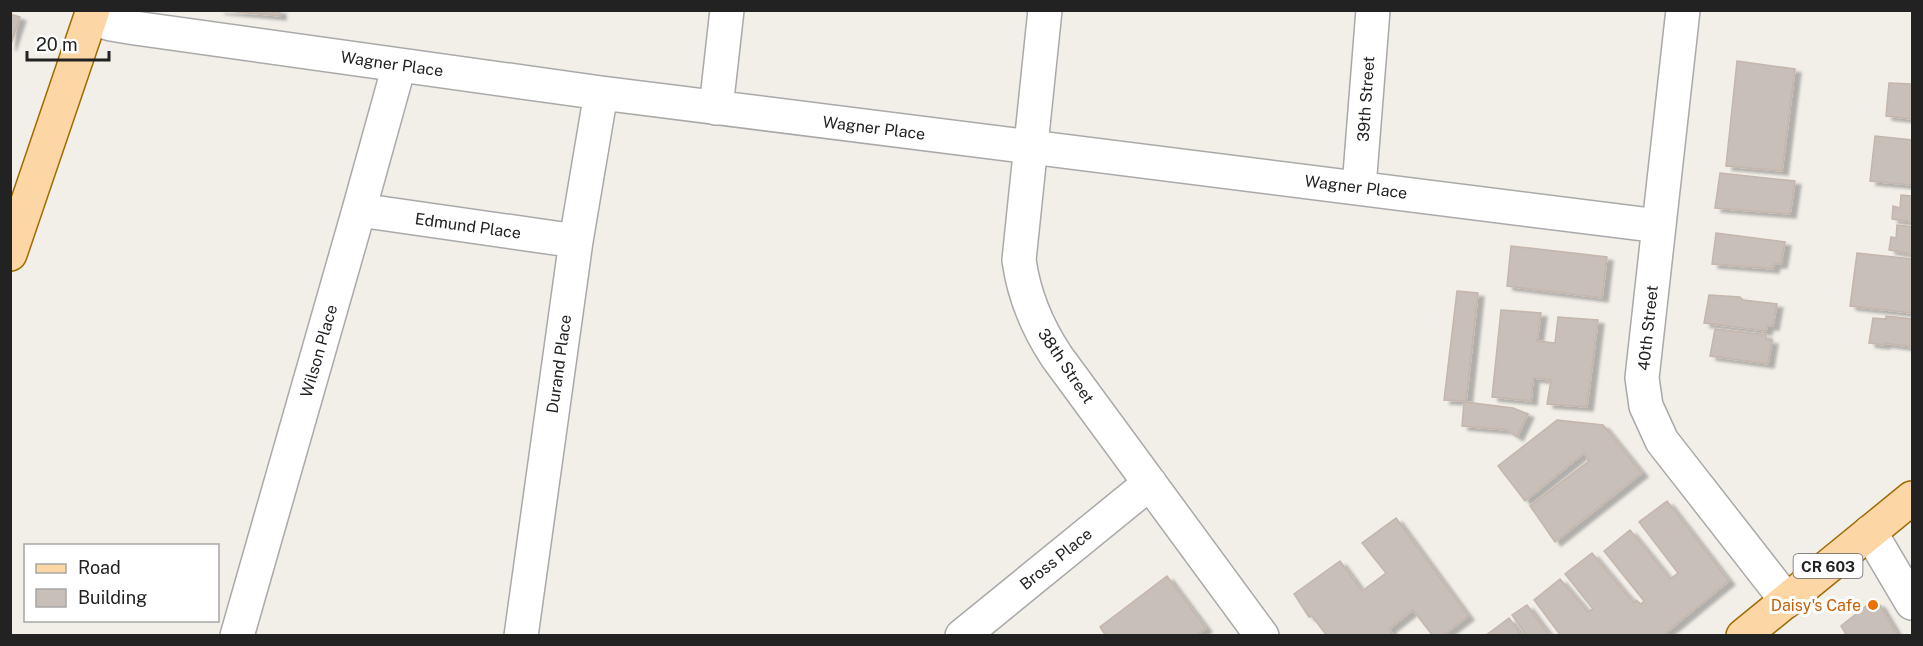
<svg xmlns="http://www.w3.org/2000/svg" width="1923" height="646" viewBox="0 0 1923 646" font-family="'Public Sans',sans-serif">
	<style>
		.building { fill: #c7bfb8; stroke: #c4b6ab; stroke-width: 1.5; filter: url(#shadow) }
		.lines { fill: none; stroke-linecap: round; stroke-linejoin: round }
		.minor-casing { stroke: #a9a9a9; stroke-width: 36 }
		.major-casing { stroke: #a06b00; stroke-width: 36 }
		.minor { stroke: #fff; stroke-width: 33 }
		.major { stroke: #fcd6a4; stroke-width: 33 }
		.food-dot { fill: #e8710a; stroke: #fff; stroke-width: 2 }
		.labels { text-anchor: middle; dominant-baseline: central; stroke-width: 6; stroke-linejoin: round; paint-order: stroke }
		.shield { fill: #fff; stroke: #646464; stroke-width: 1.5 }
		.shield-label { font-size: 15px; font-weight: bold; fill: #222 }
		.street-label { font-size: 16px; fill: #222; stroke: #fff }
		.food-label { font-size: 16px; fill: #c56008; stroke: #fff; text-anchor: end }
	</style>
	<defs>
		<filter id="shadow"><feDropShadow dx="6" dy="4" stdDeviation="1.5" flood-color="#0004"/></filter>
	</defs>
	<rect width="100%" height="100%" fill="#f2efe9"/>
	<!-- building -->
	<path class="building" d="M218,10H280V16Z
		M10,14L20,17L10,47Z
		M1737,61L1795,69L1782,171L1726,166Z
		M1889,83L1912,84V119L1886,116Z
		M1875,136L1912,140V185L1870,181Z
		M1720,173L1795,181L1790,214L1715,208Z
		M1901,195L1912,196V222L1892,219L1893,206L1900,208Z
		M1897,225L1912,227V254L1889,250L1891,237L1896,238Z
		M1716,233L1785,242L1781,264H1774L1773,269L1712,264Z
		M1511,246L1607,257L1602,298L1507,286Z
		M1857,253L1912,259V313L1850,306Z
		M1457,291L1478,293L1466,402L1513,408L1528,414L1517,437L1507,430L1462,426L1464,401L1444,400Z
		M1709,295L1740,297L1743,300L1777,304L1773,326H1767L1766,331L1704,323Z
		M1501,310L1541,313L1537,341L1555,343L1558,317L1598,320L1587,407L1547,404L1551,380L1533,378L1531,401L1492,397Z
		M1886,316L1912,319V347L1884,343V345L1869,343L1873,318L1886,319Z
		M1715,329L1766,335V340H1772L1768,364L1710,356Z
		M1557,420L1603,425L1642,473L1555,542L1530,506L1589,461L1584,453L1525,501L1498,466Z
		M1667,501L1729,581L1662,636H1561L1534,600L1560,579L1588,612L1593,609L1565,574L1592,553L1634,603L1636,600L1641,604L1644,601L1604,551L1630,530L1670,579L1678,573L1639,522Z
		M1396,518L1468,616L1442,636H1433L1413,610L1389,629L1394,636H1327L1312,616L1309,617L1294,594L1340,561L1362,591L1386,573L1362,543Z
		M1167,576L1206,628L1196,636H1106L1100,627Z
		M1871,602L1879,604L1898,636H1847L1841,626Z
		M1527,605L1550,636H1527L1512,615Z
		M1509,618L1522,636H1485Z"/>
	<g class="lines">
		<defs>
			<path id="minor" d="M1045,10L1019,260C1024,296 1037,327 1057,357L1262,636
				M1683,10L1642,378L1646,406L1662,441L1787,601
				M91,18L111,24L135,28L601,93L1659,226
				M716,108L727,10
				M1359,187L1373,10
				M359,210L576,241
				M1870,532L1912,603
				M237,636L359,210L399,66
				M521,636L576,241L601,93
				M962,636L1150,483"/>
			<path id="major" d="M10,254L93,10
				M1743,636L1912,498"/>
		</defs>
		<!-- minor casing -->
		<use href="#minor" class="minor-casing"/>
		<!-- major casing -->
		<use href="#major" class="major-casing"/>
		<!-- minor -->
		<use href="#minor" class="minor"/>
		<!-- major -->
		<use href="#major" class="major"/>
	</g>
	<!-- markers -->
	<circle class="food-dot" cx="1873" cy="605" r="6"/>
	<g class="labels">
		<!-- shield labels -->
		<rect class="shield" x="1793.5" y="554" width="69" height="24" rx="4.5"/>
		<g class="shield-label">
			<text x="1828" y="566">CR 603</text>
		</g>
		<!-- street labels -->
		<g class="street-label">
			<text transform="translate(392 64) rotate(8)">Wagner Place</text>
			<text transform="translate(1366 99) rotate(-86)">39th Street</text>
			<text transform="translate(874 128) rotate(7)">Wagner Place</text>
			<text transform="translate(1356 187) rotate(7)">Wagner Place</text>
			<text transform="translate(468 226) rotate(8)">Edmund Place</text>
			<text transform="translate(1648 328) rotate(-84)">40th Street</text>
			<text transform="translate(319 351) rotate(-74)">Wilson Place</text>
			<text transform="translate(559 364) rotate(-82)">Durand Place</text>
			<text transform="translate(1066 366) rotate(56)">38th Street</text>
			<text transform="translate(1056 559) rotate(-39)">Bross Place</text>
		</g>
		<!-- food labels -->
		<g class="food-label">
			<text x="1861" y="605">Daisy's Cafe</text>
		</g>
	</g>
	<!-- border -->
	<rect width="1923" height="646" fill="none" stroke="#222222" stroke-width="24"/>
	<!-- legend -->
	<rect x="24" y="544" width="195" height="78" fill="#ffffff" stroke="#a7a7a7" stroke-width="1.5"/>
	<rect x="36" y="564" width="30" height="9" fill="#fcd6a4" stroke="#a7a7a7" stroke-width="1.5"/>
	<text x="78" y="574" font-size="18" fill="#222222">Road</text>
	<rect x="36" y="589" width="30" height="18" fill="#c7bfb8" stroke="#a7a7a7" stroke-width="1.5"/>
	<text x="78" y="604" font-size="18" fill="#222222">Building</text>
	<!-- scale -->
	<path d="M27 51v9h82v-9" fill="none" stroke="#222222" stroke-width="3"/>
	<text x="36" y="51" font-size="18" fill="#222222" stroke="#ffffff" stroke-width="4.5" paint-order="stroke">20 m</text>
</svg>
